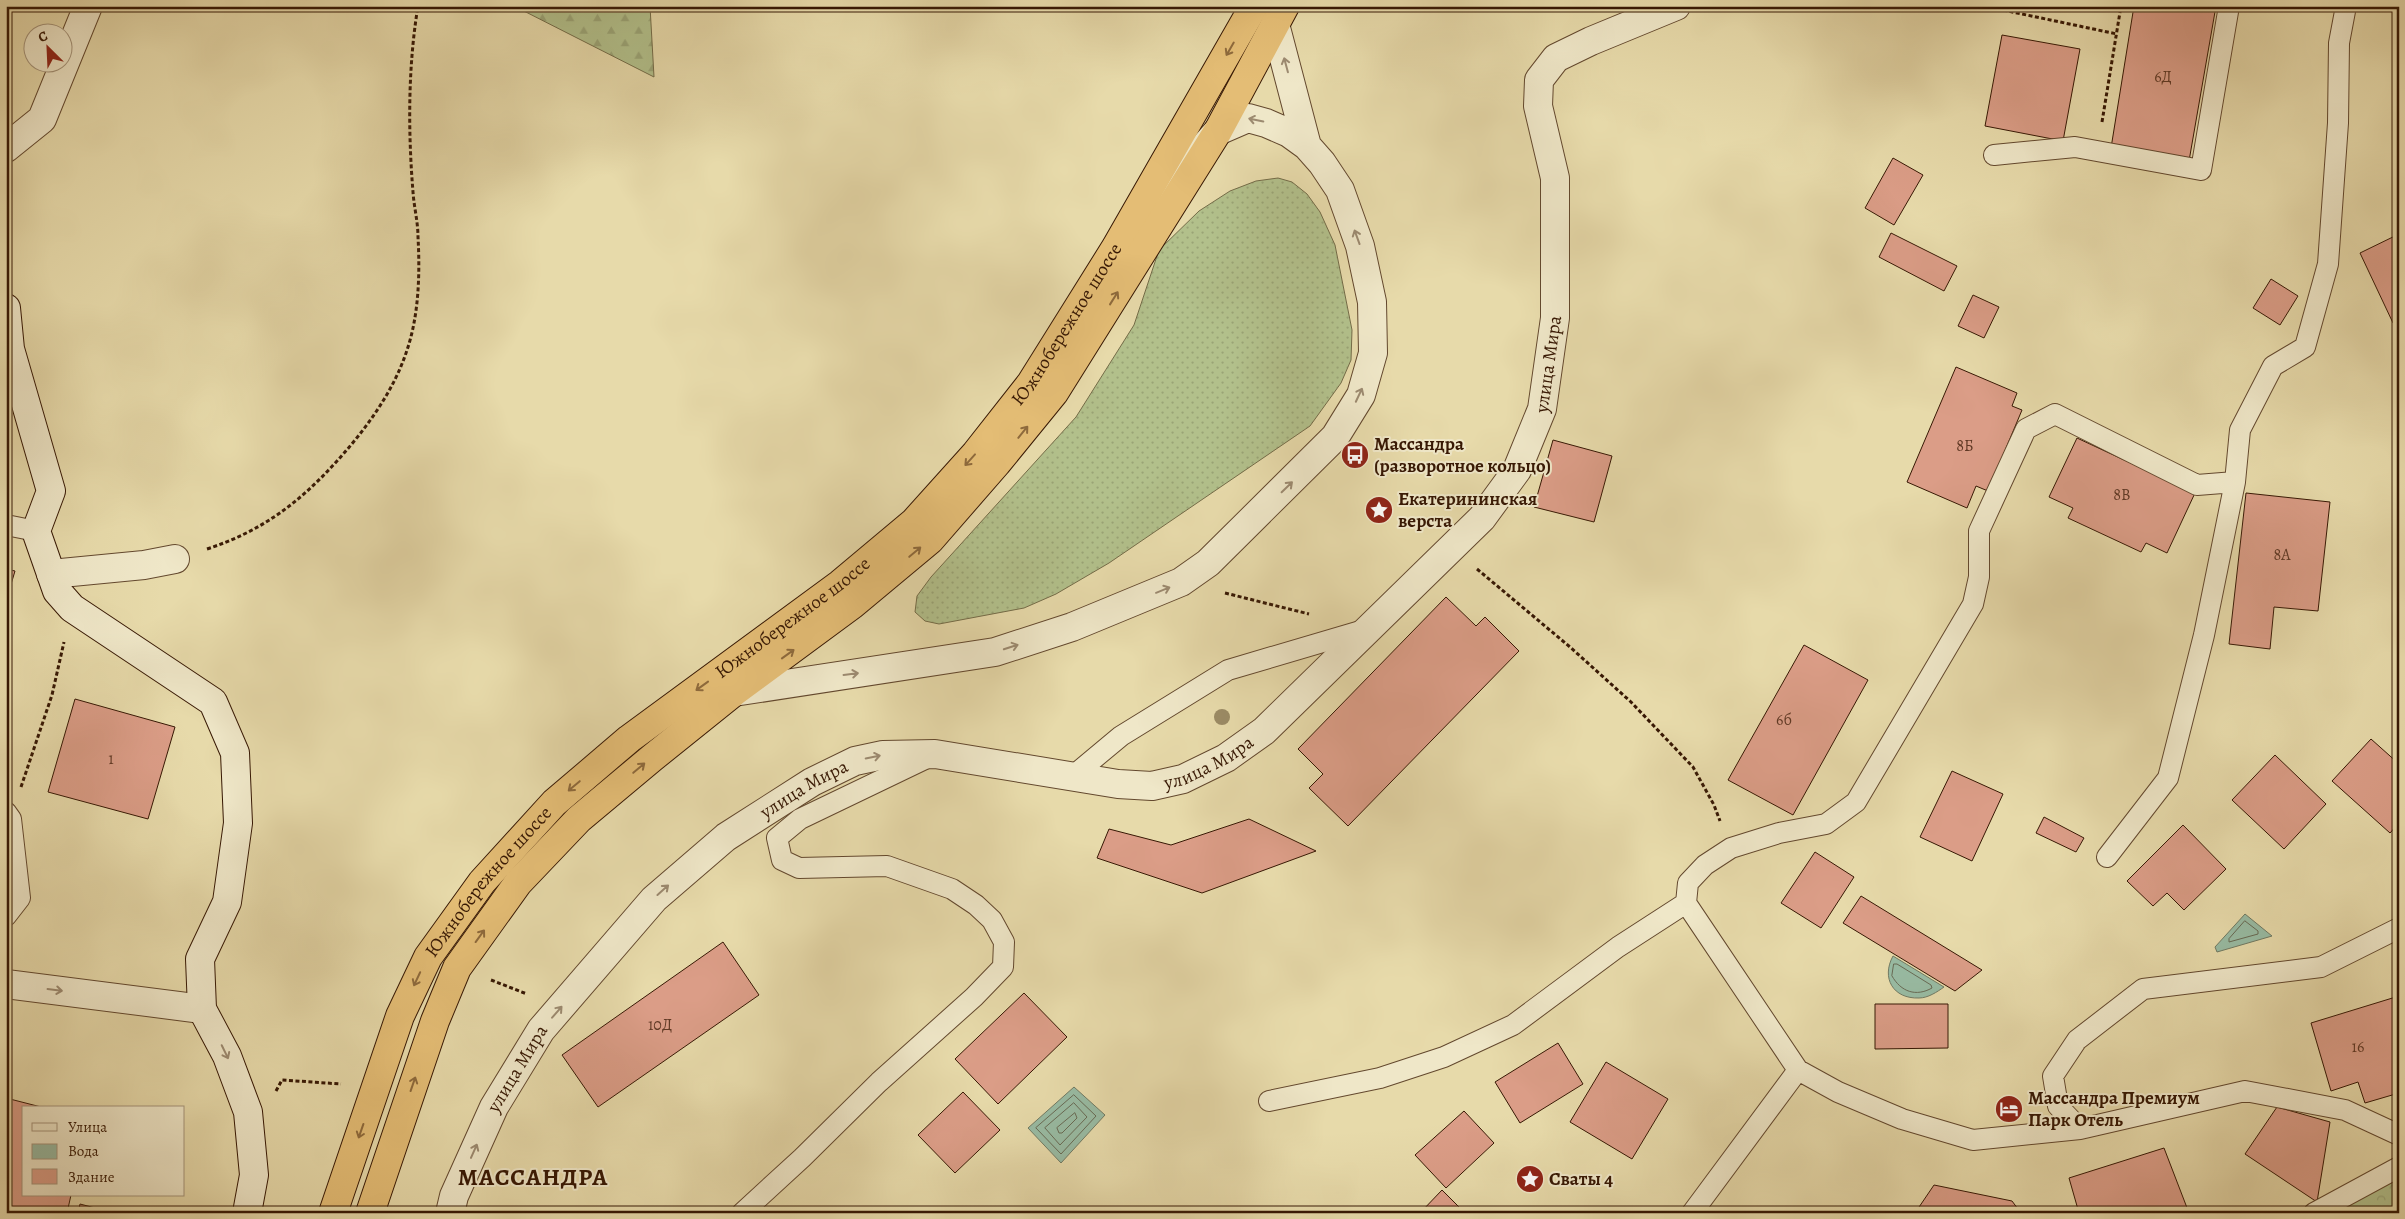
<svg xmlns="http://www.w3.org/2000/svg" width="2405" height="1219" viewBox="0 0 2405 1219" font-family="Alegreya,serif">
	<style>
		.grass { fill: url(#grass-dots); stroke: #746c48 }
		.forest { fill: url(#forest-firs); stroke: #746c48 }
		.park { fill: url(#park-crowns); stroke: #746c48 }
		.water { fill: #98bba3; stroke: #717a63 }
		.lines { fill: none; stroke-linecap: round; stroke-linejoin: round }
		.shore { stroke: #686a54; stroke-width: 1 }
		.building { fill: #db9d87; stroke: #371804 }
		.service-casing { stroke: #63482e; stroke-width: 22 }
		.minor-casing { stroke: #63482e; stroke-width: 30 }
		.tertiary-casing { stroke: #63482e; stroke-width: 30 }
		.secondary-casing { stroke: #371804; stroke-width: 30 }
		.trunk-casing { stroke: #371804; stroke-width: 30 }
		.path { stroke: #371804; stroke-width: 3; stroke-dasharray: 4 2.5; stroke-linecap: butt }
		.service { stroke: #efe7c8; stroke-width: 20 }
		.minor { stroke: #efe7c8; stroke-width: 28 }
		.tertiary { stroke: #efe7c8; stroke-width: 28 }
		.secondary { stroke: #efe7c8; stroke-width: 28 }
		.trunk { stroke: #e4bd75; stroke-width: 28 }
		.tree { fill: #9b8b65 }
		.oneway { stroke: #8e6a3c }
		.oneway2 { stroke: #9c8a70 }
		.labels { text-anchor: middle; dominant-baseline: central; stroke-width: 4; stroke-linejoin: round; paint-order: stroke }
		.number-label { font-size: 16px; fill: #603925 }
		.street-label { font-size: 19px; fill: #371804; stroke: #efe7c8 }
		.poi-label { font-size: 19px; font-weight: bold; fill: #371804; stroke: #efe7c8; text-anchor: start }
		.district-label { font-size: 24px; font-weight: bold; letter-spacing: 1px; fill: #371804; stroke: #efe7c8 }
	</style>
	<defs>
		<pattern id="grass-dots" width="8" height="8" patternUnits="userSpaceOnUse" patternTransform="scale(1.25)"><rect width="8" height="8" fill="#b2c08b"/><path d="M2 2h.1M6 6h.1" fill="none" stroke="#9aa476" stroke-width="1.8" stroke-linecap="round"/></pattern>
		<pattern id="forest-firs" width="22" height="20" patternUnits="userSpaceOnUse" patternTransform="scale(1.25)"><rect width="22" height="20" fill="#b2c08b"/><path d="M5 1l3.5 6h-7zM16 11l3.5 6h-7z" fill="#9aa476"/></pattern>
		<pattern id="park-crowns" width="20" height="18" patternUnits="userSpaceOnUse" patternTransform="scale(1.25)"><rect width="20" height="18" fill="#b2c08b"/><path d="M2 6a3 3 0 1 1 6 0M12 15a3 3 0 1 1 6 0" fill="none" stroke="#9aa476"/></pattern>
	</defs>
	<rect width="100%" height="100%" fill="#e7daaa"/>
	<filter id="stains"><feTurbulence type="fractalNoise" baseFrequency=".004" numOctaves="4"/><feColorMatrix values="0 0 0 0 .2 0 0 0 0 .09 0 0 0 0 .02 0 0 0 .5 -.17"/></filter>
	<radialGradient id="worn" r=".72"><stop offset=".6" stop-color="#630" stop-opacity="0"/><stop offset="1" stop-color="#630" stop-opacity=".3"/></radialGradient>
	<!-- grass -->
	<path class="grass" d="M1278,178L1292,182L1307,194L1320,212L1335,245L1352,330L1351,360L1341,383L1310,426L1109,563L1056,594L1024,608L939,624L925,621L915,612L917,596L931,577L1076,417L1134,325L1159,250L1199,211L1230,191L1256,181Z"/>
	<!-- forest -->
	<path class="forest" d="M514,6H650L654,77Z"/>
	<!-- park -->
	<path class="park" d="M2399,1162V1213H2322Z"/>
	<!-- water -->
	<path class="water" d="M2245,914L2272,936L2217,952L2215,947Z
		M1893,956L1944,987C1937,992 1928,998 1919,998C1893,999 1881,978 1893,956Z
		M1074,1087L1105,1115L1061,1163L1028,1128Z"/>
	<g class="lines">
		<!-- shore -->
		<path class="shore" d="M2245,921L2258,931V934L2229,942V939Z
			M1894,964H1897L1931,985L1932,988C1916,997 1901,992 1892,976Z
			M1074,1095L1096,1116L1061,1154L1036,1128Z
			M1074,1103L1087,1117L1060,1145L1045,1128Z
			M1075,1113L1077,1118L1062,1133H1059L1057,1128Z"/>
	</g>
	<!-- building -->
	<path class="building" d="M2134,6H2216L2189,161L2111,148Z
		M2002,35L2080,49L2063,141L1985,126Z
		M1893,158L1923,175L1894,225L1865,208Z
		M1891,233L1957,266L1944,291L1879,257Z
		M2399,234V320L2393,323L2360,253Z
		M2271,279L2298,296L2280,325L2253,308Z
		M1973,295L1999,307L1984,338L1958,326Z
		M1956,367L2017,393L2012,406L2022,410L1988,491L1976,486L1967,508L1907,482Z
		M2077,438L2195,493L2167,553L2146,543L2141,552L2068,518L2073,508L2049,497Z
		M1553,440L1612,456L1594,522L1534,507Z
		M2246,493L2330,502L2318,611L2274,607L2270,649L2229,644Z
		M6,569L15,571L6,601Z
		M1446,597L1476,626L1485,617L1519,651L1348,826L1309,788L1323,774L1298,749Z
		M1804,645L1868,680L1793,815L1728,780Z
		M75,699L175,727L148,819L48,792Z
		M2371,739L2399,764V823L2390,833L2332,781Z
		M2275,755L2326,804L2284,849L2232,800Z
		M1952,771L2003,794L1972,861L1920,837Z
		M2044,817L2084,838L2076,852L2036,833Z
		M1249,819L1316,851L1202,893L1097,858L1109,829L1171,845Z
		M2183,825L2226,869L2184,910L2167,893L2153,906L2127,881Z
		M1815,852L1854,877L1821,928L1781,903Z
		M1861,896L1982,970L1955,991L1843,923Z
		M723,942L759,995L598,1107L562,1055Z
		M1024,993L1067,1037L998,1104L955,1059Z
		M2399,996V1070L2394,1072L2399,1093L2365,1103L2358,1082L2331,1091L2311,1023Z
		M1875,1004H1948V1048L1875,1049Z
		M1558,1043L1583,1084L1520,1123L1495,1082Z
		M1606,1062L1668,1099L1632,1159L1570,1122Z
		M963,1092L1000,1130L955,1173L918,1135Z
		M6,1098L45,1108H24V1195H71L67,1213H6Z
		M2277,1107L2330,1122L2317,1202L2245,1154Z
		M1464,1111L1494,1143L1446,1188L1415,1155Z
		M2164,1148L2189,1213H2079L2069,1178Z
		M1934,1185L2012,1201L2021,1213H1915Z
		M1442,1190L1465,1213H1420Z
		M80,1204L114,1213H78Z"/>
	<g class="lines">
		<defs>
			<path id="service" d="M1994,155L2075,147L2201,170L2229,6
				M6,525L36,531
				M1073,776L1121,736L1228,670L1367,629
				M6,812L11,819L20,898L6,916
				M2107,857L2168,778L2204,635L2235,482
				M1686,903L1798,1070
				M2399,928L2321,967L2143,989L2077,1040L2053,1076L2058,1106L2080,1129L2245,1091L2345,1110L2399,1135
				M1269,1101L1380,1078L1444,1057L1513,1025L1618,947L1686,903L1688,883L1705,865L1731,848L1779,833L1826,824L1856,802L1973,604L1979,577V531L2026,429L2055,414L2197,485L2235,482L2240,430L2273,366L2305,347L2328,264L2338,123L2339,43L2346,6
				M742,1213L802,1158L879,1082L974,997L1003,967L1004,942L992,920L976,905L952,889L887,866L799,868L782,860L777,838L800,819L929,757
				M1692,1213L1798,1070L1838,1092L1902,1119L1973,1140L2080,1129
				M2314,1213L2399,1167"/>
			<g id="minor">
				<path d="M6,148L42,119L88,6"/>
				<path d="M51,574L144,565L175,559"/>
				<path d="M6,984L202,1009"/>
				<path id="s1" d="M450,1213L454,1196L494,1107L541,1030L654,899L726,837L812,782L855,761L883,755L935,754L1118,784L1152,786L1183,779L1226,758L1264,731L1482,518L1517,470L1542,409L1555,318V178L1538,106L1539,80L1556,58L1591,41L1676,6"/>
			</g>
			<path id="tertiary" d="M1275,24L1307,146
				M734,692L995,652L1072,627L1181,582L1208,563L1335,437L1361,395L1373,353L1372,302L1360,246L1340,190L1322,163L1307,146L1289,133L1266,123L1248,118L1218,131L1136,224"/>
			<path id="secondary" d="M6,308L10,349L51,491L36,531L57,591L72,608L213,702L235,753L238,823L227,902L200,959L202,1009L227,1056L248,1112L254,1175L247,1213"/>
			<g id="trunk">
				<path id="s2" d="M333,1213L400,1016L428,957L482,882L554,803L629,739L840,584L914,522L976,453L1031,383L1116,247L1254,6"/>
				<path d="M370,1213L435,1021L457,968L518,883L579,819L652,758L734,692L852,605L930,540L997,463L1054,393L1218,131L1285,6"/>
			</g>
		</defs>
		<!-- service casing -->
		<use href="#service" class="service-casing"/>
		<!-- minor casing -->
		<use href="#minor" class="minor-casing"/>
		<!-- tertiary casing -->
		<use href="#tertiary" class="tertiary-casing"/>
		<!-- secondary casing -->
		<use href="#secondary" class="secondary-casing"/>
		<!-- trunk casing -->
		<use href="#trunk" class="trunk-casing"/>
		<!-- path -->
		<path class="path" d="M1984,6L2117,34
			M2102,122L2121,6
			M207,549C262,531 299,503 337,461C366,429 394,391 407,350C419,315 420,273 418,237C418,222 414,207 413,192C408,131 408,66 418,6
			M1477,569L1570,647L1631,702L1693,767L1714,805L1720,821
			M1225,593L1309,614
			M21,787L52,695L64,642
			M491,980L527,994
			M276,1091L282,1080L341,1084"/>
		<!-- service -->
		<use href="#service" class="service"/>
		<!-- minor -->
		<use href="#minor" class="minor"/>
		<!-- tertiary -->
		<use href="#tertiary" class="tertiary"/>
		<!-- secondary -->
		<use href="#secondary" class="secondary"/>
		<!-- trunk -->
		<use href="#trunk" class="trunk"/>
	</g>
	<!-- trees -->
	<circle class="tree" cx="1222" cy="717" r="8"/>
	<!-- one-way arrows -->
	<defs><path id="oneway-shaft" d="M-6 0H5M1.5-3L5.5 0L1.5 3" fill="none" stroke-width="1.6" stroke-linecap="round" stroke-linejoin="round" transform="scale(1.25)"/></defs>
	<g class="oneway">
		<use href="#oneway-shaft" transform="translate(1230 49) rotate(120)"/>
		<use href="#oneway-shaft" transform="translate(1114 298) rotate(-58)"/>
		<use href="#oneway-shaft" transform="translate(1023 432) rotate(-51)"/>
		<use href="#oneway-shaft" transform="translate(970 460) rotate(132)"/>
		<use href="#oneway-shaft" transform="translate(915 552) rotate(-40)"/>
		<use href="#oneway-shaft" transform="translate(788 654) rotate(-36)"/>
		<use href="#oneway-shaft" transform="translate(702 686) rotate(144)"/>
		<use href="#oneway-shaft" transform="translate(639 768) rotate(-40)"/>
		<use href="#oneway-shaft" transform="translate(574 786) rotate(140)"/>
		<use href="#oneway-shaft" transform="translate(480 936) rotate(-54)"/>
		<use href="#oneway-shaft" transform="translate(417 979) rotate(115)"/>
		<use href="#oneway-shaft" transform="translate(413 1084) rotate(-71)"/>
		<use href="#oneway-shaft" transform="translate(361 1131) rotate(109)"/>
	</g>
	<g class="oneway2">
		<use href="#oneway-shaft" transform="translate(1286 65) rotate(-105)"/>
		<use href="#oneway-shaft" transform="translate(1256 120) rotate(-168)"/>
		<use href="#oneway-shaft" transform="translate(1357 237) rotate(-110)"/>
		<use href="#oneway-shaft" transform="translate(1359 395) rotate(-65)"/>
		<use href="#oneway-shaft" transform="translate(1287 487) rotate(-44)"/>
		<use href="#oneway-shaft" transform="translate(1163 590) rotate(-22)"/>
		<use href="#oneway-shaft" transform="translate(1011 647) rotate(-18)"/>
		<use href="#oneway-shaft" transform="translate(851 674) rotate(-7)"/>
		<use href="#oneway-shaft" transform="translate(873 757) rotate(-11)"/>
		<use href="#oneway-shaft" transform="translate(663 890) rotate(-42)"/>
		<use href="#oneway-shaft" transform="translate(55 990) rotate(7)"/>
		<use href="#oneway-shaft" transform="translate(557 1012) rotate(-49)"/>
		<use href="#oneway-shaft" transform="translate(225 1052) rotate(64)"/>
		<use href="#oneway-shaft" transform="translate(474 1151) rotate(-66)"/>
	</g>
	<!-- icons -->
	<defs>
		<symbol id="bus-disc" viewBox="-11 -11 22 22"><circle r="9.5" fill="#8f2418" stroke="#efe7c8"/><path d="M-5-6H5V4H4V6H2V4H-2V6H-4V4H-5ZM-3.5-4V0h7V-4ZM-3.5 1.2v1.5H-2V1.2ZM2 1.2v1.5H3.5V1.2Z" fill="#fff"/></symbol>
		<symbol id="sight-disc" viewBox="-11 -11 22 22"><circle r="9.5" fill="#8f2418" stroke="#efe7c8"/><path d="M0-6L1.8-2.2L6-1.7L2.9 1.2L3.7 5.4L0 3.3L-3.7 5.4L-2.9 1.2L-6-1.7L-1.8-2.2Z" fill="#fff"/></symbol>
		<symbol id="hotel-disc" viewBox="-11 -11 22 22"><circle r="9.5" fill="#8f2418" stroke="#efe7c8"/><path d="M-6-4.5h1.5V1H6V5H4.5V3h-9V5H-6ZM-4 0a1.8 1.8 0 1 1 3.6 0ZM.5 0V-2.5h3Q6-2.5 6 0Z" fill="#fff"/></symbol>
	</defs>
	<g fill-rule="evenodd">
		<use href="#bus-disc" x="1339" y="439" width="32" height="32"/>
		<use href="#sight-disc" x="1363" y="494" width="32" height="32"/>
		<use href="#hotel-disc" x="1993" y="1093" width="32" height="32"/>
		<use href="#sight-disc" x="1514" y="1163" width="32" height="32"/>
	</g>
	<g class="labels">
		<!-- number labels -->
		<g class="number-label">
			<text x="2163" y="77">6Д</text>
			<text x="1965" y="446">8Б</text>
			<text x="2122" y="495">8В</text>
			<text x="2282" y="555">8А</text>
			<text x="1784" y="720">6б</text>
			<text x="111" y="759">1</text>
			<text x="660" y="1025">10Д</text>
			<text x="2358" y="1047">16</text>
		</g>
		<!-- street labels -->
		<g class="street-label">
			<text stroke="none"><textPath href="#s2" startOffset="1180">Южнобережное шоссе</textPath></text>
			<text stroke="none"><textPath href="#s1" startOffset="1525">улица Мира</textPath></text>
			<text stroke="none"><textPath href="#s2" startOffset="775">Южнобережное шоссе</textPath></text>
			<text stroke="none"><textPath href="#s1" startOffset="985">улица Мира</textPath></text>
			<text stroke="none"><textPath href="#s1" startOffset="565">улица Мира</textPath></text>
			<text stroke="none"><textPath href="#s2" startOffset="370">Южнобережное шоссе</textPath></text>
			<text stroke="none"><textPath href="#s1" startOffset="160">улица Мира</textPath></text>
		</g>
		<!-- poi labels -->
		<g class="poi-label">
			<text x="1374" y="444">Массандра<tspan x="1374" dy="22">(разворотное кольцо)</tspan></text>
			<text x="1398" y="499">Екатерининская<tspan x="1398" dy="22">верста</tspan></text>
			<text x="2028" y="1098">Массандра Премиум<tspan x="2028" dy="22">Парк Отель</tspan></text>
			<text x="1549" y="1179">Сваты 4</text>
		</g>
		<!-- district labels -->
		<g class="district-label">
			<text x="533" y="1177">МАССАНДРА</text>
		</g>
	</g>
	<!-- margin -->
	<rect width="2405" height="1219" fill="none" stroke="#e7daaa" stroke-width="25"/>
	<rect x="8" y="8" width="2390" height="1204" fill="none" stroke="#371804" stroke-width="2.5"/>
	<rect x="12" y="12" width="2380" height="1194" fill="none" stroke="#371804"/>
	<!-- legend -->
	<rect x="22" y="1106" width="162" height="90" fill="#efe7c8" stroke="#a5947a"/>
	<rect x="32" y="1123" width="25" height="8" fill="#efe7c8" stroke="#a5947a"/>
	<text x="68" y="1132" font-size="15" fill="#371804">Улица</text>
	<rect x="32" y="1144" width="25" height="15" fill="#98bba3" stroke="#a5947a"/>
	<text x="68" y="1156" font-size="15" fill="#371804">Вода</text>
	<rect x="32" y="1169" width="25" height="15" fill="#db9d87" stroke="#a5947a"/>
	<text x="68" y="1182" font-size="15" fill="#371804">Здание</text>
	<!-- north arrow -->
	<g transform="translate(48 48) rotate(336)"><circle r="24" fill="#efe7c8" stroke="#a5947a"/>
	<path d="M0-4L9 19L0 12L-9 19Z" fill="#8f2418"/>
	<text y="-8" font-size="14" font-weight="bold" text-anchor="middle" fill="#371804">С</text>
	</g>
	<rect width="100%" height="100%" filter="url(#stains)"/>
	<rect width="100%" height="100%" fill="url(#worn)"/>
</svg>
